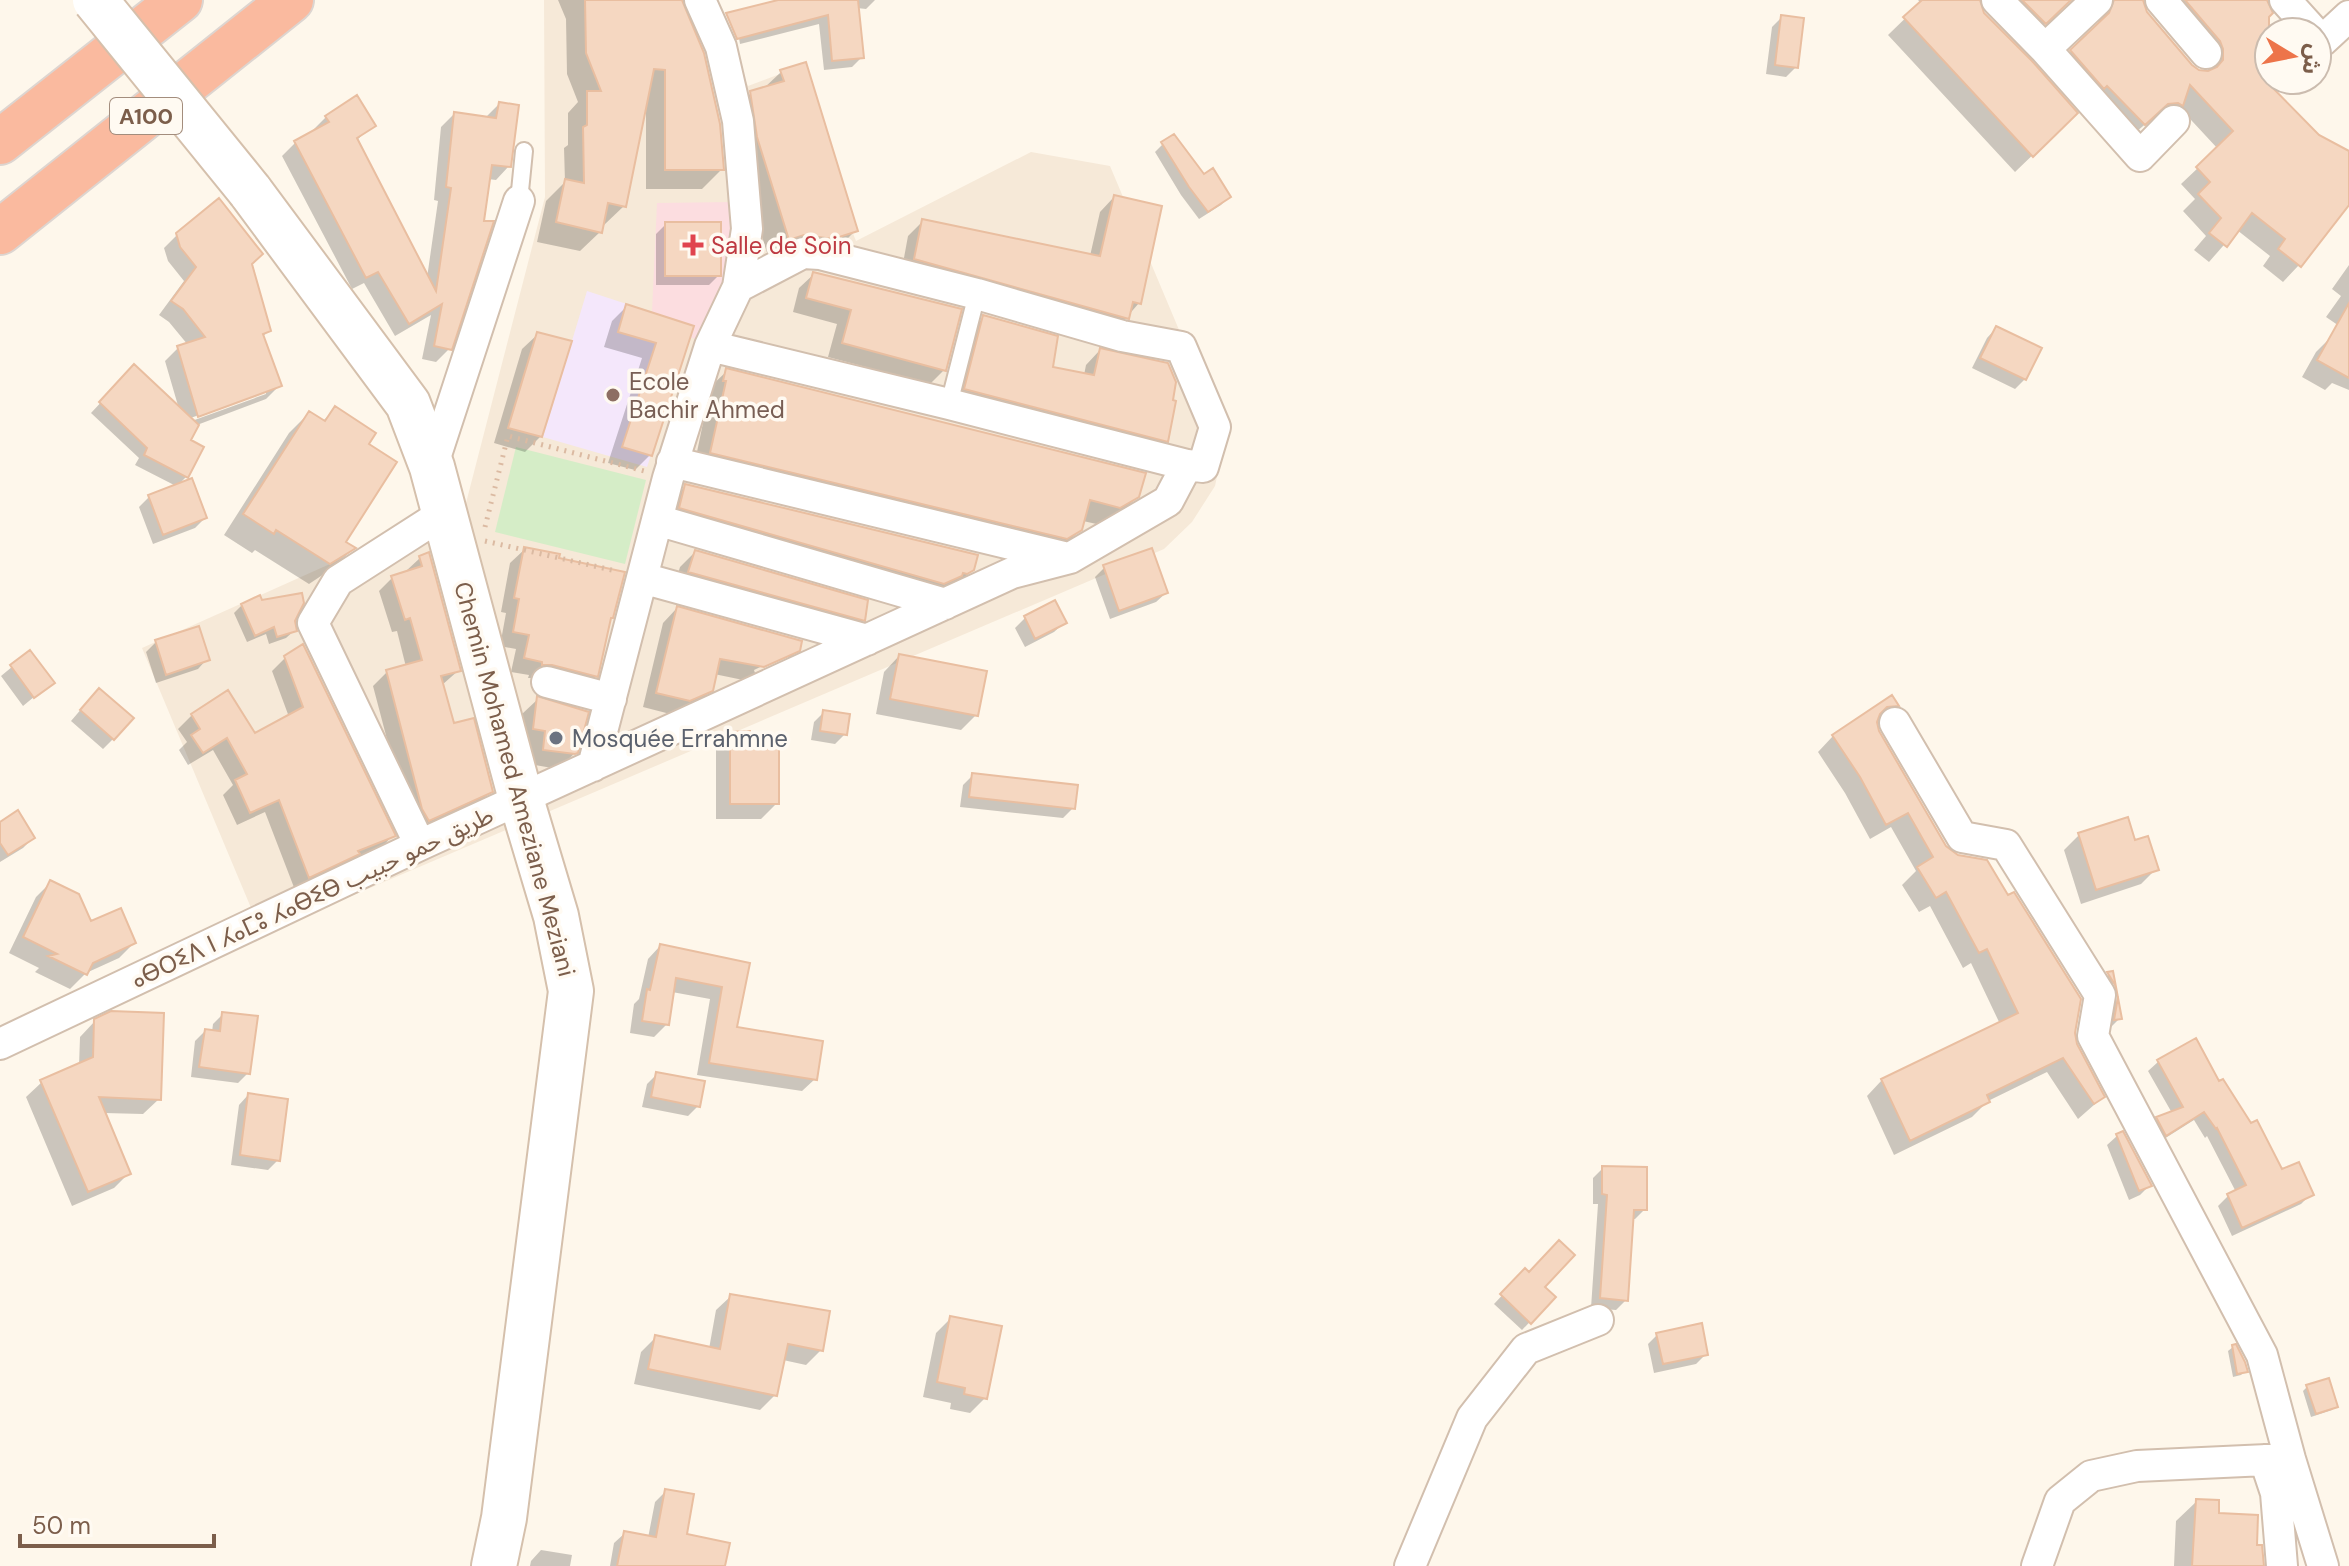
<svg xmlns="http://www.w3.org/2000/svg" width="2349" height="1566" viewBox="0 0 2349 1566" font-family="'DM Sans','Noto Sans Arabic','Noto Sans Tifinagh',sans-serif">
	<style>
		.residential { fill: #f6e9d8 }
		.education { fill: #f4e7fb }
		.medical { fill: #fcdde0 }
		.green { fill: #d5edc7 }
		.shadow { fill: #0003; fill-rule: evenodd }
		.building { fill: #f5d7c1; stroke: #e9bea0; stroke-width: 2 }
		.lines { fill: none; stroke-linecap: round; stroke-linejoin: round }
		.service-casing { stroke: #d2bfae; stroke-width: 20 }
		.minor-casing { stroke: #d2bfae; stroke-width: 34 }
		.secondary-casing { stroke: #d5c0ac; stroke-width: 48 }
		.motorway-casing { stroke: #ddd5d0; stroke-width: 48 }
		.path { stroke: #dbbaa2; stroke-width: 5; stroke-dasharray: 2 6; stroke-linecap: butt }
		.service { stroke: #fff; stroke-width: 16 }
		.minor { stroke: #fff; stroke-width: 30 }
		.secondary { stroke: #fff; stroke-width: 44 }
		.motorway { stroke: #faba9f; stroke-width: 44 }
		.secondary-bridge-casing { stroke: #d5c0ac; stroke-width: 48; stroke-linecap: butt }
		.secondary-bridge { stroke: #fff; stroke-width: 44 }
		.health-dot { fill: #e0444e; stroke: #fffaf2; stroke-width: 3 }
		.education-dot { fill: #8d6e63; stroke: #fffaf2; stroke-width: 3 }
		.worship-dot { fill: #6b7280; stroke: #fffaf2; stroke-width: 3 }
		.labels { text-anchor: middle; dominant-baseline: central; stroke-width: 7; stroke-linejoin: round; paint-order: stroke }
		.shield { fill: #fffaf2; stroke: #a38d7d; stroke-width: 2 }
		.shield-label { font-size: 22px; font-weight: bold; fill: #7c5e4b }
		.health-label { font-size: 24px; fill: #be3a42; stroke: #fffaf2; text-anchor: start }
		.education-label { font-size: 24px; fill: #785e54; stroke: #fffaf2; text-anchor: start }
		.worship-label { font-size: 24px; fill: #5b616d; stroke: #fffaf2; text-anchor: start }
		.street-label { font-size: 24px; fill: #7c5e4b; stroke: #fffaf2 }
	</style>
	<rect width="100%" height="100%" fill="#fef7eb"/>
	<!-- residential -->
	<path class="residential" d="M544,0H711L748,86L788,71L856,241L1031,152L1110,166L1225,439L1215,486L1192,522L1164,549L262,934L142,648L466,503L545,197Z"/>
	<!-- education -->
	<path class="education" d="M587,291L694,326L647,467L543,437Z"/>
	<!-- medical -->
	<path class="medical" d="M733,202L731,287L703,341L689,337L693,326L652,312L657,203Z"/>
	<!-- green -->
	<path class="green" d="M516,447L646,480L625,564L495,532Z"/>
	<!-- shadow -->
	<path class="shadow" d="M558,0H692L688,4L680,1L722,169L702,189H646V109L624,206L604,225H601L600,232L580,251L537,242L546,201L565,182L564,148L568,145V113L578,102L567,74L566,19Z
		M786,0H875L866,9L857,8L862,57L852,67L824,70L819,24L740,44L736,20Z
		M1918,0H1978V6L2059,130L2015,172L1888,35L1921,3Z
		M1988,0H2072L2028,39Z
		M2087,0H2142L2146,13L2192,67L2200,72H2208V66L2151,0H2266L2254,29L2269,46V80H2279L2271,88L2318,136L2348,153L2349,151V202L2299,265L2283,282L2263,266L2270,256L2237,230L2209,262L2194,250L2206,236L2183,211L2195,199L2181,184L2218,149L2179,107L2165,121L2150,120L2127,140L2055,68L2098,24L2099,14Z
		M1782,17L1796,67L1786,77L1766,74L1772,27Z
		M781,72L856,230L835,251L769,259L738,159L730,114L751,93L763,89Z
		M499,104L509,166L496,180L488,179L450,348L436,362L422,359L431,315L395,336L364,283L352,289L282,156L296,142L314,132L313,130L326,117L373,125L356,141L427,278L438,201L434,200L441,127L454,114L485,118Z
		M1163,144L1203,177L1229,197L1221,205L1199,219L1181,195L1155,152Z
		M1114,197L1139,303L1113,333L901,274L908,236L923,221L1090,256L1100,212Z
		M666,224L719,275L709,285H656V234Z
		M178,234L250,265L269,331L262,337L279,386L266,399L197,425L188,441L187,476L177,486L205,518L195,528L153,544L139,507L149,497L176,486L135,465L139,458L91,413L134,367L179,409L165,361L178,348L188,345L169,322L159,315L184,281L168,261L164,248ZM266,390V394L189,422L188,419Z
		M2349,265V326L2345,330L2326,317L2341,296L2332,289Z
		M814,274L944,370L930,384L828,357L837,324L793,312L799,288Z
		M627,306L691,327L650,455L635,470L608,463L642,358L604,347L612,321Z
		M984,317L1051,368L1084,375L1086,365L1100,350L1170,402L1166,440L1152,455L951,403L970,331Z
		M1996,328L2025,379L2015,389L1972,368L1987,338Z
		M538,334L541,436L525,452L494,443L522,349Z
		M2333,335L2349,342V390L2332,383L2325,390L2302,377L2316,352Z
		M727,371L1138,496L1119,515L1101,525L1083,521L1081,529L1062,548L693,471L708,399V389Z
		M335,409L366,444L343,542L353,549L333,568L309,584L255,550L252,553L224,535L289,433L309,413L322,422Z
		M686,486L973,569L952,590L939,596L665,506Z
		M525,549L557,560L596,676L582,690L536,678H528L529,675L511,672L516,649L500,646L506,613L501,612L510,563Z
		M695,552L863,620L848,635L674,587L680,567Z
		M420,558L459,670L442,685L452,726L491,791L477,805L414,834L409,823L373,686L387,672L406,667L397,631L392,632L379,591L393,577L406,571Z
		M1105,567L1166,593L1156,602L1110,619L1095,577Z
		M261,602L293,621L295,630L286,638L269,644L266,634L247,642L234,613L242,605Z
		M677,608L798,650L783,665L748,681L714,674L711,690L696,705L674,715L643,707L663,623ZM788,654V658L755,673L754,670Z
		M1025,618L1064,623L1054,632L1025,647L1015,628Z
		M156,642L207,659L198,669L156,683L146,652Z
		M30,652L52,682L23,706L1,676Z
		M899,656L976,715L961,730L876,714L884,672Z
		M285,658L393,835L380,849L350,861L344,867L295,890L265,812L237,825L223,795L233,785L213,750L188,765L179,750L187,742L178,729L192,715L254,736L289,717L272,671Z
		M1892,698L1897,706L1881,721L1875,722L1878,733L1945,848L2073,1033L2075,1044L2103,1097L2078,1119L2047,1072L1988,1101L1972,1117L1894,1155L1867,1096L1882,1080L2000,1024L1971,963L1963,968L1930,906L1919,912L1902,885L1916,871L1891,827L1870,839L1845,793L1818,752L1833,736Z
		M538,699L576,752L558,769L529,764L531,746L518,744L522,714Z
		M89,700L113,739L103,749L71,721Z
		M824,712L845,734L835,744L811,740L814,722Z
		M731,734L749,750L777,803L761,819H716V749Z
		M973,775L1073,808L1063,818L960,807L963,785Z
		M0,824L33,838L23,848L0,862Z
		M2079,835L2134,843L2156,869L2141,884L2081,904L2064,850Z
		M51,882L90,923L134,943L119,958L86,973L70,989L35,972L39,968L9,953L36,897Z
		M660,946L748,965L734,1029L815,1079L802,1091L697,1075L710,999L672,992L667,1024L654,1037L630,1033L634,1004L639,999L648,959Z
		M2111,973L2120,1018L2110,1028L2105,1029L2098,983Z
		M223,1014L248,1073L238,1083L191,1077L195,1041L205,1031L212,1032L213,1024Z
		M95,1021L159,1099L143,1114L104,1113L129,1173L114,1188L72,1206L26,1097L42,1082L79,1066L80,1037Z
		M2158,1062L2219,1084L2251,1126L2281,1172L2311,1194L2301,1204L2232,1236L2218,1206L2228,1196L2236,1192L2207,1136L2205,1138L2194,1120L2156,1144L2148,1129L2158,1119L2172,1113L2148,1071Z
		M657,1074L698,1106L688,1116L642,1107L647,1084Z
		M248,1095L278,1160L268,1170L231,1165L239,1105Z
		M2117,1136L2150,1185L2140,1195L2129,1200L2107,1145Z
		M1603,1168L1645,1209L1635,1219H1631L1626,1300L1616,1310L1591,1308L1598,1204H1593V1178Z
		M1525,1271L1553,1298L1522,1330L1494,1304Z
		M731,1296L821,1350L806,1365L783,1360L775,1395L760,1410L634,1384L641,1352L656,1337L709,1349L716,1310Z
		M951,1318L985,1398L970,1413L950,1409L951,1403L923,1397L936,1333Z
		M1657,1335L1706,1354L1696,1364L1654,1373L1648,1344Z
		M2233,1347L2245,1371L2241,1375L2233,1377L2228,1351Z
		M2307,1387L2336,1406L2332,1410L2311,1417L2303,1391Z
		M666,1491L685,1535L723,1566H610L614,1543L625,1533L648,1538L655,1502Z
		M2197,1501L2255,1547L2262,1566H2174L2176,1521Z
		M541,1550L572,1555L570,1566H530L531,1561Z"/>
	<!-- building -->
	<path class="building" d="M585,0H682L704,53L720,124L724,170H665V70L654,69L626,207L608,203L602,233L556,222L565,179L584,183L583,127L587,125V91H601L586,53Z
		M778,0H858L864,58L832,61L828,15L737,39L726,13Z
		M1922,0H1980L1984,13L2032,61L2078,113L2033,157L1903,17Z
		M2022,0H2071L2046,24Z
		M2114,0H2143L2147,12L2192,65L2199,70L2208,71L2217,67L2223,60V49L2220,41L2185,0H2267L2273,13L2269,17V84L2319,135L2349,151V205L2301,267L2278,249L2285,239L2252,213L2227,247L2209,233L2221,218L2198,194L2210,182L2196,167L2233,131L2190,85L2183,106L2178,103L2168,104L2145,125L2107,86L2104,89L2070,50L2109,13Z
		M1781,15L1804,18L1798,68L1775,65Z
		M806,62L858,231L833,239L804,235L789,240L757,137L750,91L784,81L780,70Z
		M357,95L376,126L357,138L436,291L451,188L446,187L454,112L496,118L499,102L519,105L511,167L492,165L484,221H494L452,350L434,346L442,304L409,324L378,272L366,278L294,141L329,122L325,116Z
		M1174,134L1204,174L1213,168L1231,197L1208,212L1189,187L1161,142Z
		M1114,195L1162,206L1141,304L1133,302L1129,319L914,259L922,219L1100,256Z
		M219,198L263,254L252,264L271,331L263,334L282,386L198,417L177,346L205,337L183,309L171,301L196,267L180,247L176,233Z
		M665,222H721V276H665Z
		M813,272L962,309L946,371L842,343L851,310L806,298Z
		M2349,303V378L2317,360Z
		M626,304L694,326L652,456L622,447L656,343L618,332Z
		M983,315L1058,336L1053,367L1094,375L1100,348L1168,363L1176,382L1173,400L1176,401L1168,442L964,389Z
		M1996,326L2042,348L2026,380L1980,358Z
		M537,332L572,341L542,437L508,428Z
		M134,364L199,425L191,440L204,447L188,478L144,455L147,448L99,402Z
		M726,368L1146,473L1139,497L1120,508L1090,500L1082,530L1067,539L710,453L726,381H723Z
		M335,406L376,433L369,444L397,462L346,542L356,548L330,564L276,530L274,534L243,514L309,411L325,421Z
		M192,478L207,518L163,535L148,495Z
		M685,484L978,555L974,570L967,574L963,573L962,576L944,584L679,508Z
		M524,547L560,554L559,558L625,572L613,618H611L598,677L552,665H542V662L524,658L529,635L513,632L519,599L514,598Z
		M1152,548L1168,593L1119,611L1103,565Z
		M695,550L868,600L865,621L688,572Z
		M429,552L461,671L441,676L454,723L474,718L493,792L429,821L422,809L386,670L422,660L410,618L405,620L391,576L422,566L419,556Z
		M302,593L304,603L295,621L297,631L277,637L274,627L255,636L241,604L260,595L262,600Z
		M1055,600L1067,623L1035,639L1024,616Z
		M677,606L802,641L800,651L764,667L720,659L713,691L690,701L656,693Z
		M199,626L210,660L166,675L155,640Z
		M303,644L396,836L358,851L360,854L309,878L279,800L250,813L235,780L247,774L227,738L203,753L191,735L200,729L191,714L228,690L255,733L303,707L284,656Z
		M30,650L55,683L34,698L10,665Z
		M899,654L987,671L978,716L890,699Z
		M99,688L134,718L114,740L80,710Z
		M1892,695L1899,706L1887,707L1880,714L1877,722L1879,731L1946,846L1958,855L1987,860L2008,895L2014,892L2081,999L2075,1033L2077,1044L2105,1097L2094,1104L2063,1058L1987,1095L1990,1102L1910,1141L1881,1079L2018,1013L1987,949L1979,953L1946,892L1936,898L1917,867L1933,857L1908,813L1886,825L1860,777L1832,735Z
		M537,696L589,712L578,753L575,754L543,750L545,731L533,729Z
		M823,710L850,714L847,735L820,731Z
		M750,731L751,748H779V804H730V732Z
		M972,773L1078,785L1075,809L969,797Z
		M18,810L35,838L8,855L0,843V822Z
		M2128,817L2135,840L2148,836L2159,870L2096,890L2078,833Z
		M50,880L79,894L91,921L121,908L136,943L93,963L87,975L48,956L57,954L23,937Z
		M660,944L750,963L737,1027L823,1041L817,1080L709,1063L722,987L676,978L669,1025L642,1021L647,989L650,990Z
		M2113,971L2122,1019L2114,1020L2118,997L2115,985L2107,972Z
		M111,1011L164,1013L161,1100L99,1097L131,1174L88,1192L40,1080L93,1057L94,1019Z
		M222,1012L258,1016L250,1074L199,1067L205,1029L220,1031Z
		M2196,1038L2219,1081L2223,1079L2251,1123L2257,1120L2282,1169L2299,1162L2314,1195L2242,1228L2227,1194L2246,1185L2217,1128L2216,1129L2204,1112L2166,1136L2156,1117L2183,1107L2157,1060Z
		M656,1072L705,1081L700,1107L651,1097Z
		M248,1093L288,1099L280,1161L240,1155Z
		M2123,1131L2152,1186L2139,1191L2116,1134Z
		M1602,1166L1647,1167V1210H1634L1628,1301L1600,1298L1607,1195L1602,1194Z
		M1559,1240L1575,1255L1545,1287L1556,1297L1531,1324L1500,1294L1525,1268L1529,1272Z
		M730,1294L830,1311L823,1351L788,1344L777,1396L648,1369L655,1335L720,1349Z
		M950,1316L1002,1326L987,1399L964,1394L965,1388L937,1382Z
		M1702,1323L1708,1355L1663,1364L1656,1333Z
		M2236,1344L2245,1362L2248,1372L2237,1374L2232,1345Z
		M2329,1378L2338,1407L2316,1414L2306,1385Z
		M665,1489L694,1494L687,1534L730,1543L725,1566H617L624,1531L656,1537Z
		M2196,1499L2219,1500V1513L2258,1515L2257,1545H2262L2264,1566H2192Z"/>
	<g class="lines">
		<defs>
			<path id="service" d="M519,201L524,151
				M949,404L977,294"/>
			<path id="minor" d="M1997,0L2045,49L2140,156L2174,121
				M2161,0L2206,53
				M2285,0L2314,32
				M2317,35L2322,41L2349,16
				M2045,49L2097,0
				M710,346L949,404L1187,465
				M672,462L1064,557
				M432,467L519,201
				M657,520L945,604
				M642,578L867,640
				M547,682L611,699
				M1895,723L1962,837L2006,845L2100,995L2093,1036L2262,1355L2290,1459L2323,1566
				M593,766L668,478L710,346L738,287L747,229L738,121L721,47L700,0
				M420,845L313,623L338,581L444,513
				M0,1044L420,845L1012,573L1070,558L1168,501L1187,465L1203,467L1215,427L1181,347L1122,336L977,294L820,254L803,253L738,287
				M2265,1460L2276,1493L2282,1566
				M1410,1566L1472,1418L1526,1349L1598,1320
				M2037,1566L2060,1501L2091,1476L2137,1466L2290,1459"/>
			<path id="secondary" d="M250,191L408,404L432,467L521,799L556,916L571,991L504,1518L494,1566"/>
			<path id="motorway" d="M0,142L180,0
				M0,232L291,0"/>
		</defs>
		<!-- service casing -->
		<use href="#service" class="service-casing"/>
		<!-- minor casing -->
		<use href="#minor" class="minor-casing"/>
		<!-- secondary casing -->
		<use href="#secondary" class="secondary-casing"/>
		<!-- motorway casing -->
		<use href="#motorway" class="motorway-casing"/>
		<!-- path -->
		<path class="path" d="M485,527L508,436L644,471
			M485,541L616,571"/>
		<!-- service -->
		<use href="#service" class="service"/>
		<!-- minor -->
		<use href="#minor" class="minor"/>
		<!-- secondary -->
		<use href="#secondary" class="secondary"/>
		<!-- motorway -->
		<use href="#motorway" class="motorway"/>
		<defs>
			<path id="secondary-bridge" d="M95,0L250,191"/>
		</defs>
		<!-- secondary-bridge casing -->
		<use href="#secondary-bridge" class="secondary-bridge-casing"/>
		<!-- secondary-bridge -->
		<use href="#secondary-bridge" class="secondary-bridge"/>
	</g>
	<!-- markers -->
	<path class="health-dot" d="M689 233h8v8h8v8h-8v8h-8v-8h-8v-8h8z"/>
	<circle class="education-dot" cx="613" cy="395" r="8"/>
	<circle class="worship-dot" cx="556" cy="738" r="8"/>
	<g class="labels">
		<!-- shield labels -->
		<rect class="shield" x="110" y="98" width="72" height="36" rx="6"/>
		<g class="shield-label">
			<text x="146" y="116">A100</text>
		</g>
		<!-- health labels -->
		<g class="health-label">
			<text x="711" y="245">Salle de Soin</text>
		</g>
		<!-- education labels -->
		<g class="education-label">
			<text x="629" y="381">Ecole<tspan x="629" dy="28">Bachir Ahmed</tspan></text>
		</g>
		<!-- worship labels -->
		<g class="worship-label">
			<text x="572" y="738">Mosquée Errahmne</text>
		</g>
		<!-- street labels -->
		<g class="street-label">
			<text transform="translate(515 779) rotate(75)">Chemin Mohamed Ameziane Meziani</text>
			<text transform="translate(312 897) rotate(-25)">ⴰⴱⵔⵉⴷ ⵏ ⵃⴰⵎⵓ ⵃⴰⴱⵉⴱ طريق حمو حبيب</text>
		</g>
	</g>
	<!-- north arrow -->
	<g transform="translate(2293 56) rotate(100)"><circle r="38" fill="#fffaf2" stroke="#cbbcaf" stroke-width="2"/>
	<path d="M0-6L14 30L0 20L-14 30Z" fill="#ed744a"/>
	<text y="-12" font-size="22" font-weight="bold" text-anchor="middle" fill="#7c5e4b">ش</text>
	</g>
	<!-- scale -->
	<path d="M20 1534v12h194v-12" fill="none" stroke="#7c5e4b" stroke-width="4"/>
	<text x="32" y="1534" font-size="24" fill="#7c5e4b" stroke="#fffaf2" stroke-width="6" paint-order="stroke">50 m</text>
</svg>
